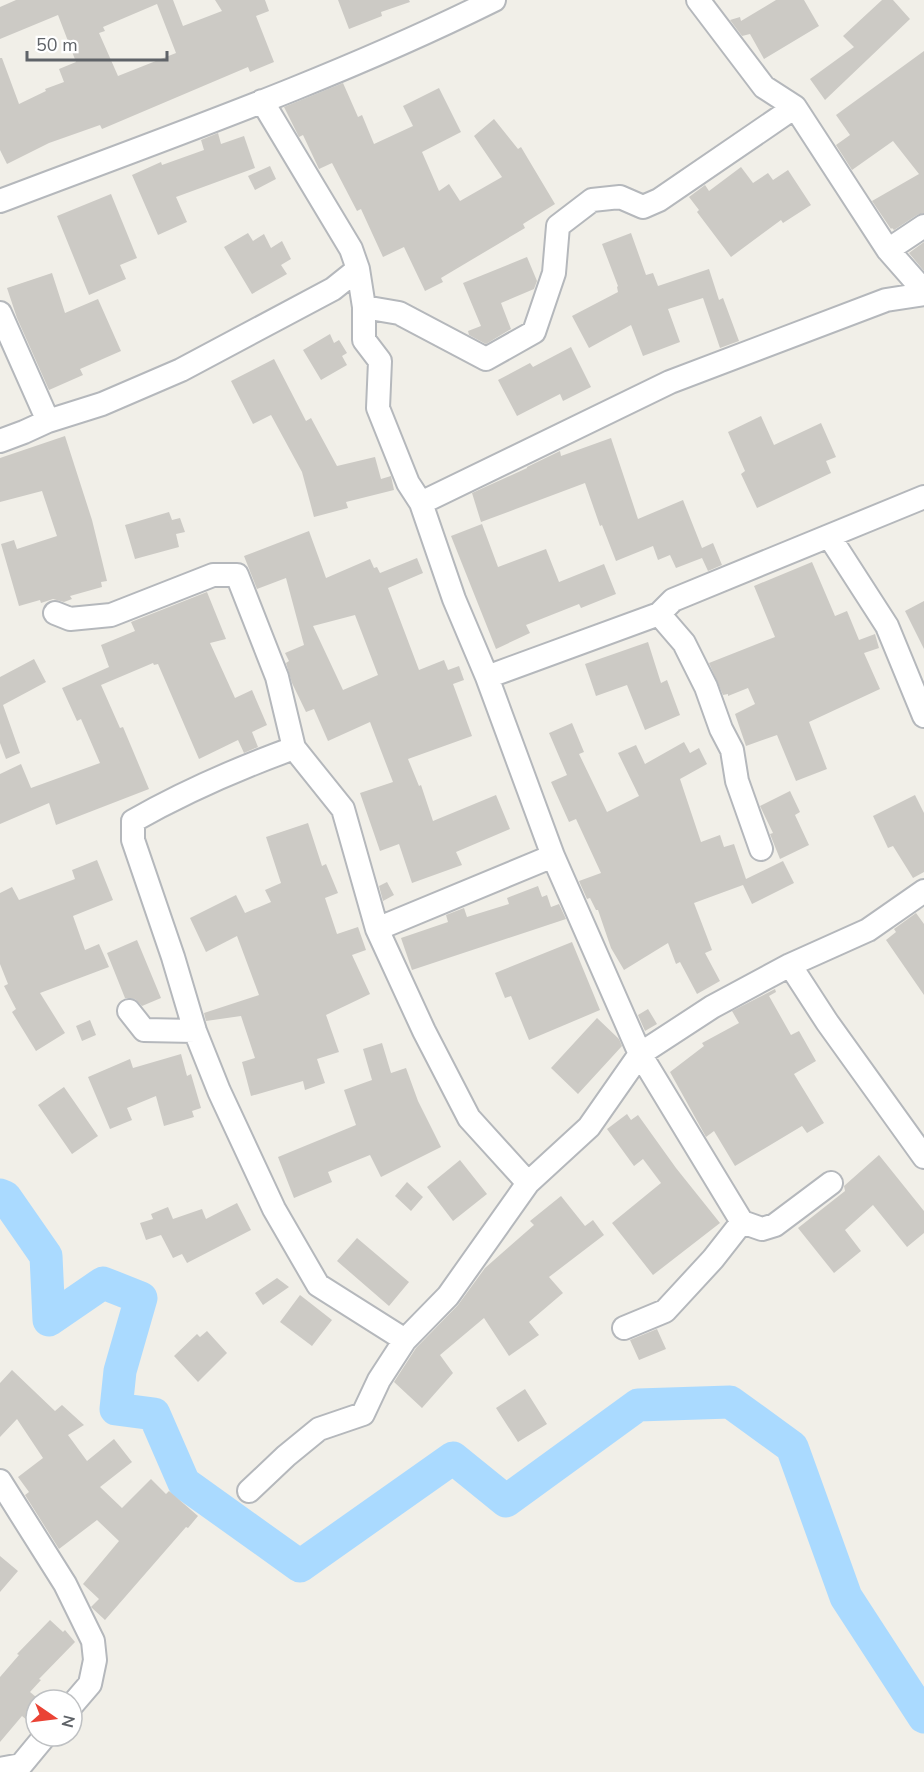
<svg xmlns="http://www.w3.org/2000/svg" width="924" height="1772" viewBox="0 0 924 1772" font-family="'Nunito Sans',sans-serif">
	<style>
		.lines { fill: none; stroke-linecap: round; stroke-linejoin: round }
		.river { stroke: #aadaff; stroke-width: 33 }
		.building { fill: #cccac5; fill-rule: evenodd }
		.minor-casing { stroke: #b5b8bc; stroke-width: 26 }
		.minor { stroke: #fff; stroke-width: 22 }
	</style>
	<rect width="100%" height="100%" fill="#f1efe8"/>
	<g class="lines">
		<!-- river -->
		<path class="river" d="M0,1195L5,1197L46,1256L49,1320L103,1283L141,1298L120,1371L116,1409L154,1414L184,1483L300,1566L453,1458L506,1501L638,1405L730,1402L792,1447L846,1597L924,1717"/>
	</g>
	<!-- building -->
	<path class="building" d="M16,0H173L183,26L222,11L215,0H265L269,11L256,16L274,62L250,72L248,67L102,129L100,125L49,143L7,164L0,150V58H2L19,104L46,91L45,89L64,82L59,69L76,62L58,15L0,39V7ZM157,4L176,53L118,76L99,33L105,31L103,27Z
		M338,0H409L410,2L381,12L382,16L349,29Z
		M776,0H804L819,26L764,59L750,34L742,36L730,20L740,17L741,21Z
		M882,0H893L910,19L825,100L810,79L854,47L843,36Z
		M924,51V213L917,215L894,230L892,228L891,229L872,201L919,174L893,141L852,170L836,145L850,135L836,115Z
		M343,83L358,117L362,115L374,144L413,126L403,106L439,88L461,132L422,152L439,191L449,184L460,201L502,177L474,136L494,119L518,149L521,147L555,204L523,224L525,228L441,278L443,282L425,291L404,247L383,257L361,209L357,211L332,163L319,169L303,135L299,137L284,107Z
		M218,133L221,144L244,136L255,168L176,197L187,222L158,235L132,175L161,162L162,165L204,150L201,140Z
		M270,166L276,179L255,190L248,176Z
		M741,167L753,183L768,173L773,180L788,170L811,205L783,223L781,220L731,257L697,212L699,210L689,197L705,185L709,191Z
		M111,194L137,258L120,265L126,279L89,295L57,216Z
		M248,233L253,241L264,234L271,248L282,241L291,259L281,265L287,274L252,294L224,247Z
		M631,233L646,275L653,273L658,286L709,269L719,300L723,298L739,341L720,348L703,298L668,309L680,342L643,356L631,325L589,348L572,316L618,292L617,287L618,286L602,244Z
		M924,242V271L909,253Z
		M527,257L537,281L534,289L501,303L511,329L486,344L469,335L468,331L481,326L463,283Z
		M52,273L65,313L98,299L121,351L80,369L83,375L49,390L17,318L7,288Z
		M330,334L334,343L339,340L347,353L342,356L347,365L321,380L303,350Z
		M571,347L591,387L563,401L560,394L517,416L498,380L530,363L533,367Z
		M274,359L306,421L311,418L337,466L375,457L381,479L391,476L394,490L346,502L348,508L314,517L302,472L271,415L253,424L231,381Z
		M761,416L774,445L821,423L836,457L826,461L831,473L757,508L741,474L745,471L728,432Z
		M65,436L92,520L107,581L101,582L102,587L70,596L72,599L64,602L53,599L41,603L40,600L19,606L1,544L14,540L17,549L57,536L42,491L0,502V458Z
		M611,438L638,519L683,500L702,548L713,543L722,565L708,571L702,558L676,568L670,555L658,560L653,546L616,561L602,525L600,526L585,483L481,522L472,493L527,468V467L560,451L561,456Z
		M169,512L172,520L180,518L185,532L176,534L179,547L135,559L125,525Z
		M482,524L498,567L546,549L559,582L604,564L616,594L581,608L579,604L526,625L530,633L496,649L451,536Z
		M309,531L326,578L370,559L374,568L377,567L380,573L417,558L423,573L388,588L419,670L444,660L448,670L459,666L464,680L453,684L472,736L408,759L419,786L421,785L433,821L496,795L510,829L456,852L462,865L412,883L399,844L380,851L360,793L393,782L370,722L328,741L314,709L306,712L292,683L286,663L289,661L285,653L304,645L286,578L257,589L244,556ZM355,615L378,675L343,690L313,626Z
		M812,562L835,616L847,611L859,640L875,634L879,648L864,653L880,689L809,722L827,769L796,781L777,735L746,746L735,714L755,704L748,688L728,696V694L723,695L709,663L775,637L754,586Z
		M207,592L226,639L210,643L235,698L252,690L267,725L252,732L258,747L244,753L238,740L199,759L158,664L154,665L153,663L101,685L120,728L123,727L149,789L56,825L49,803L0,824V774L21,764L31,788L100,763L81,719L77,721L62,688L109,667L101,645L135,631L131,622Z
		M924,601V649L905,611Z
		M648,642L661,683L667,680L680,715L645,730L627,685L596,696L585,664Z
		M34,659L46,682L3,705L20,753L6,759L0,743V677Z
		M572,723L584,752L579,754L607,812L639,796L618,753L636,745L645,764L684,742L690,753L699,748L707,764L680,779L701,842L720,835L724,847L734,844L746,879L783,861L794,883L752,904L743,885L694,903L712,950L705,953L720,981L697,994L680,962L676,964L668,943L624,970L611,948L598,910H596L590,898L587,899L579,881L601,873L576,819L569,822L551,782L567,775L549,733Z
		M790,791L800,812L795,815L809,845L780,859L770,834L773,833L760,806Z
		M915,795L924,813V872L913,878L893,846L888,848L873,816Z
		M308,823L322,866L326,864L338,893L325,898L337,934L358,927L366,950L352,955L370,994L326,1015L339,1052L317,1059L325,1083L305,1090L303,1081L251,1096L242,1062L255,1058L241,1016L206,1021L204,1013L259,995L237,936L206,952L190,918L236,895L245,913L271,902L265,890L281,883L266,837Z
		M97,860L113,900L73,916L85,950L99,944L109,967L40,993L65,1033L36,1051L12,1012L16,1009L4,986L8,984L0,964V893L12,887L19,900L75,879L72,870Z
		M387,882L394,895L383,901L379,886Z
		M538,886L542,897L547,895L551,907L559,904L566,919L412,970L401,938L448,922L446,915L464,908L467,917L509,904L507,898Z
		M916,913L924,924V995L886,940L896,932L894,929Z
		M137,940L161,998L142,1006L135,999L125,998L107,953Z
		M572,942L600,1010L529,1040L511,996L505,998L495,973Z
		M775,989L776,992L769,996L791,1035L799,1031L816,1061L794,1074L824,1123L807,1133L802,1126L735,1166L714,1131L706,1137L670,1072L704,1046L702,1043L739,1023L732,1011Z
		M648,1009L657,1024L645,1031L638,1015Z
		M597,1018L619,1039L622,1046L578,1094L551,1068Z
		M90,1020L96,1035L82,1041L76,1026Z
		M382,1043L391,1073L406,1068L418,1101L441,1147L381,1177L370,1155L328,1172L332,1182L294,1198L278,1157L356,1125L344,1090L372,1080L363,1049Z
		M181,1054L187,1076L191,1074L201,1108L192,1111L194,1117L164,1126L156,1096L127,1108L132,1120L110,1129L88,1077L130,1059L133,1068Z
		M64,1087L98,1136L72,1154L38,1105Z
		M627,1114L631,1120L638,1115L676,1168L720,1223L653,1275L612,1223L661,1183L643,1159L634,1166L607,1129Z
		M879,1155L924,1211V1233L907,1247L873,1205L845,1230L861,1251L834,1273L798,1228L845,1191L844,1186Z
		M460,1160L487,1194L453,1221L427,1187Z
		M407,1182L423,1197L411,1211L395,1196Z
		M561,1196L585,1226L593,1220L604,1235L549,1277L563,1293L529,1322L539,1335L509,1356L484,1318L440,1355L453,1373L422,1408L394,1382L416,1348L458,1305L485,1268L534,1225L530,1221Z
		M237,1203L251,1230L187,1263L182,1254L173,1258L161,1235L146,1240L140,1223L153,1219L151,1214L168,1207L173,1219L202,1209L206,1219Z
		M357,1238L409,1282L389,1306L337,1261Z
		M277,1278L289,1287L263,1305L255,1293Z
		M300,1295L332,1320L312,1346L280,1322Z
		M657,1329L666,1349L639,1360L630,1340Z
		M207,1331L227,1353L198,1382L174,1356L197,1334L200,1337Z
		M12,1370L55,1411L62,1405L84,1425L68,1435L87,1461L114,1439L132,1462L100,1487L122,1508L151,1479L166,1494L169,1491L198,1516L188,1528L186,1527L105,1620L91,1607L99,1599L83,1584L119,1541L97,1520L59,1549L25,1495L29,1492L18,1477L43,1458L17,1419L0,1437V1383Z
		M525,1389L547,1424L518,1442L496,1408Z
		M0,1556L18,1571L0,1592Z
		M50,1620L63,1632L65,1630L75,1642L39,1679L41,1680L30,1692L36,1697V1711L28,1721L22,1716L0,1742V1677L19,1655L17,1654Z"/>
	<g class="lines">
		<defs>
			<path id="minor" d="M698,0L764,87L795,107L888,250L924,291
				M262,101L351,249L358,269L364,307V340L380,361L378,408L408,483L421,503L454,599L487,677L659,614L673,600L924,497
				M0,201C166,138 335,79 494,0
				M888,250L924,226
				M364,307L399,313L486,359L534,332L554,273L558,226L592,200L620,197L643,207L659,200L795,107
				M0,313L48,421
				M0,441L24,432L48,421L102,404L181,370L333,289L358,269
				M421,503L670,382L886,300L924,294
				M829,536L887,626L924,716
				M55,613L70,619L111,615L213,575H237L277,677L294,748L343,809L377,929L424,1031L469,1118L528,1183
				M659,614L684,643L706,687L721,729L732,750L737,781L761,849
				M487,677L553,856
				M294,748C239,768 184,792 133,821V840L173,957L195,1031L219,1091L274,1209L318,1285L405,1340
				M377,929L553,856L640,1054L742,1222
				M790,965L827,1022L924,1157
				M129,1011L144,1030L195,1031
				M624,1328L665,1311L713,1259L742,1222L762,1229L775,1225L831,1183
				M0,1481L65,1584L93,1641L95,1660L90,1684L72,1705
				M249,1491L286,1456L319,1429L363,1414L379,1380L405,1340L448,1296L528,1183L589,1127L640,1054L712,1007L790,965L868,930L924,891
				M0,1769L21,1765L45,1736"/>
		</defs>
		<!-- minor casing -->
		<use href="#minor" class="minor-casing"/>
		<!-- minor -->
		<use href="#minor" class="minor"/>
	</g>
	<!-- north arrow -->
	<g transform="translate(54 1718) rotate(104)"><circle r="28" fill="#ffffff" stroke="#bfc1c3" stroke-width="1.5"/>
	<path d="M0-4.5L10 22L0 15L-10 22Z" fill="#ea4335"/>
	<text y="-9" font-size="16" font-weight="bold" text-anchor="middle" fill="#5f6368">N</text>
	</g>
	<!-- scale -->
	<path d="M27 51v9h140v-9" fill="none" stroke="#5f6368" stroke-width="3"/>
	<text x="36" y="51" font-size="18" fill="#5f6368" stroke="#ffffff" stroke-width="4.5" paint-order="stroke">50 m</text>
</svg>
